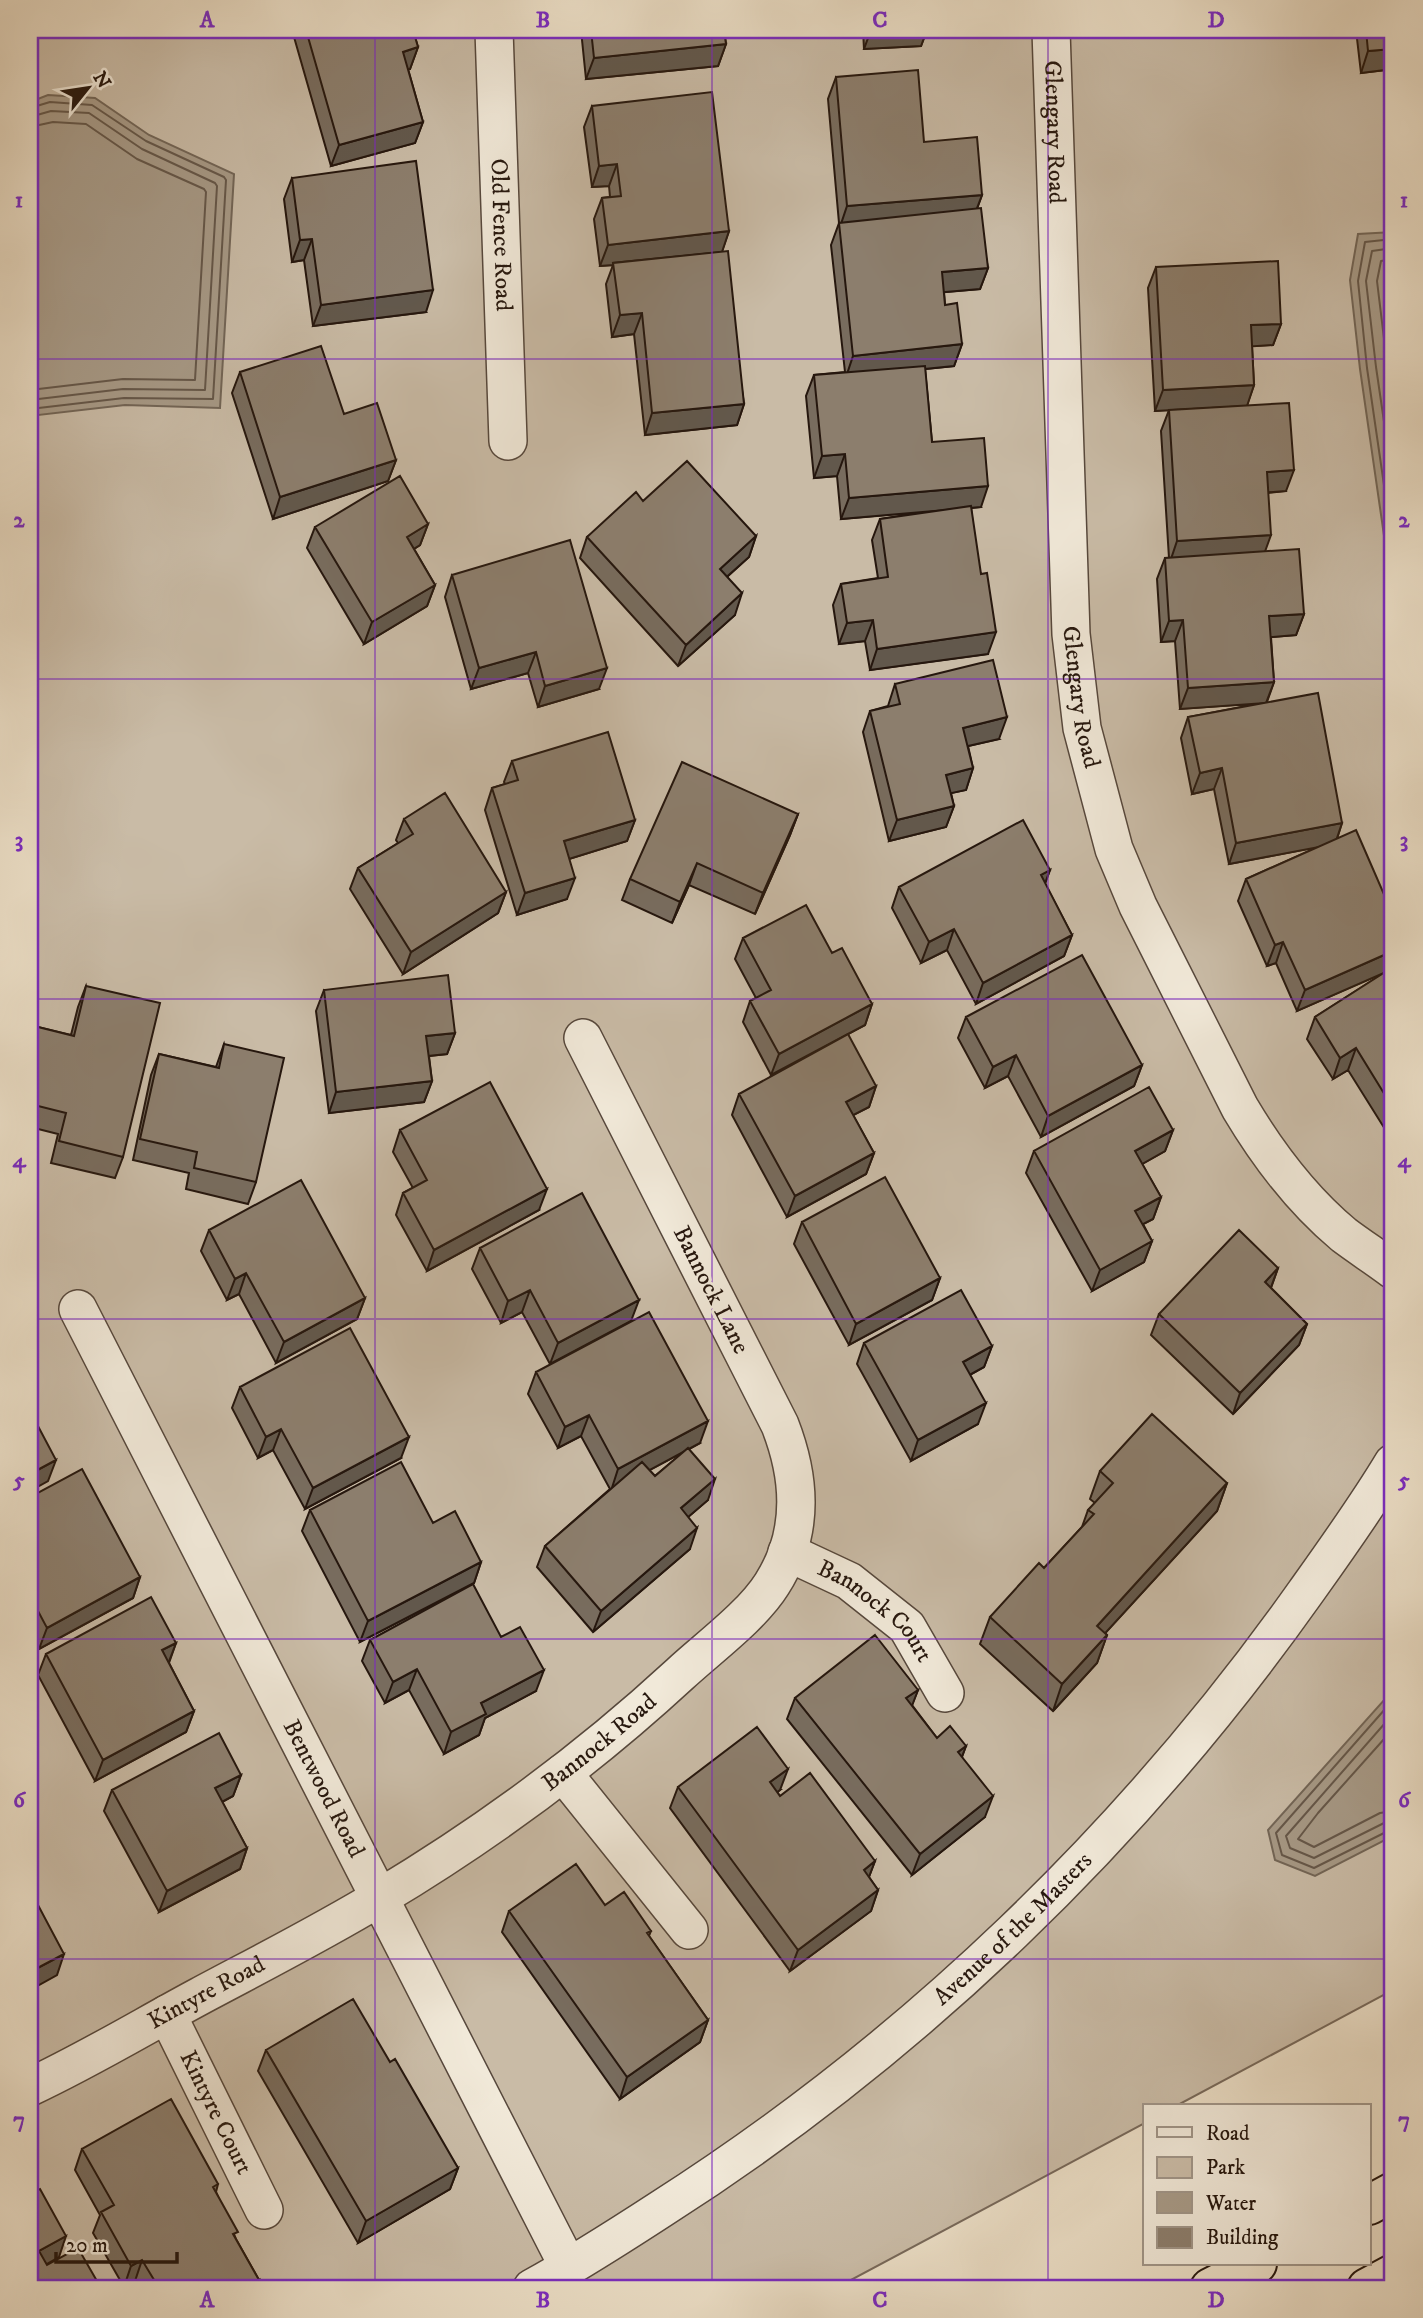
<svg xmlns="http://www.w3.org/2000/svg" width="1423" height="2318" viewBox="0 0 1423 2318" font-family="'IM FELL DW Pica',serif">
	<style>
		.green { fill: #c9bba6; stroke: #78695a; stroke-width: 2 }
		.water { fill: #a79a87; stroke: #736657; stroke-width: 2 }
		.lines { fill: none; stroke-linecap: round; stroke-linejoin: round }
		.shore { stroke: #66584a; stroke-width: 2 }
		.minor-casing { stroke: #57483c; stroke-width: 40 }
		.motorway-casing { stroke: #26170e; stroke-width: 42 }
		.minor { stroke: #f1e9d9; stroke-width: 37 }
		.motorway { stroke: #eaddc5; stroke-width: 38 }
		.wall { fill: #786c5e; stroke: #26170e; stroke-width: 2; fill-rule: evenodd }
		.shaded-wall { fill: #62584c; stroke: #26170e; stroke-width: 2 }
		.building { fill: #8c7e6d; stroke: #26170e; stroke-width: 2 }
		.grid { fill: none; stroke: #7b2cbf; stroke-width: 2; stroke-opacity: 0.55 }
		.labels { text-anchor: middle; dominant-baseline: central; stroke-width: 6; stroke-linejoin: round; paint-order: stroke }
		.street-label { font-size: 24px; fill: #26170e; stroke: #f1e9d9 }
		.neatline { fill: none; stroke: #7b2cbf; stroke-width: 2.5 }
		.grid-label { font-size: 23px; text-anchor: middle; font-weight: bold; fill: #7b2cbf }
	</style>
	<rect width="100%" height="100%" fill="#eaddc5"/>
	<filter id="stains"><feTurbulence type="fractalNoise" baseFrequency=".00286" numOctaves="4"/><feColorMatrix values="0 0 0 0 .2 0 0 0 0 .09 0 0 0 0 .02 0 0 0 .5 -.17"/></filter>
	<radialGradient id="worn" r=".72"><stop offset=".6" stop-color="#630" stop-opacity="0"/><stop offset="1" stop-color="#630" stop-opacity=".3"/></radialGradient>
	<!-- green -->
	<path class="green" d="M30,30H1393V1990L1176,2106H1145V2123L836,2288H30Z"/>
	<!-- water -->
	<path class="water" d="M48,95L95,98L149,135L234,174L220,408L125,405L30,416V102Z
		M1393,232V598L1360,369L1350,280L1358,234Z
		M1393,1690V1836L1315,1876L1275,1860L1268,1830Z"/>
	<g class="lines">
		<!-- shore -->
		<path class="shore" d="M30,108L50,102L92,105L146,141L224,177L226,180L213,399L124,398L30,409
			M30,117L51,111L89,113L142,149L215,183L217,186L205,390L123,389L30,400
			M30,127L53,122L86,124L137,159L204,189L206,192L195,380L123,379L30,390
			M1393,239L1365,242L1358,281L1367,368L1393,547
			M1393,248L1372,251L1366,281L1376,367L1393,483
			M1393,259L1381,261L1377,281L1393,413
			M1393,1700L1276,1833L1282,1855L1314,1868L1388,1831L1393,1830
			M1393,1714L1286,1836L1290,1848L1314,1858L1384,1823L1393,1822
			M1393,1729L1318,1813L1298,1839L1314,1847L1380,1813L1393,1811"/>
		<defs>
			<g id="minor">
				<path id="s1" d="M494,30L508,441"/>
				<path id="s2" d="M1051,30L1071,634L1082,728L1114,849L1138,906L1240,1108C1268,1155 1302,1200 1344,1235C1360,1247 1377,1258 1393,1270"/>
				<path id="s3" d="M78,1309L569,2268"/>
				<path id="s4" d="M787,1552L849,1581L907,1627L945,1693"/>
				<path d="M563,1773L689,1930"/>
				<path id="s5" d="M167,2014L264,2210"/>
				<path id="s6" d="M30,2087C88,2060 144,2026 200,1996C260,1964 321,1933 379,1898C486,1834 588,1759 680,1674C708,1648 752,1616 772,1584C804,1534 801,1479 780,1425L583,1038"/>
				<path id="s7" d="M532,2288C576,2264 618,2237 661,2209C913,2048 1132,1837 1305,1593C1335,1551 1366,1508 1393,1463"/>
			</g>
			<path id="motorway" d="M1369,2205L1393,2192
				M1210,2288L1257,2264
				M1367,2288L1393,2274"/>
		</defs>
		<!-- minor casing -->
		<use href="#minor" class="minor-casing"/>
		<!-- motorway casing -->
		<use href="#motorway" class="motorway-casing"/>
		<!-- minor -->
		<use href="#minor" class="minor"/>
		<!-- motorway -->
		<use href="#motorway" class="motorway"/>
	</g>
	<!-- wall -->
	<path class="wall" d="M292,30H413L418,47L410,69H408L423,122L415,143L331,166Z
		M581,30H724L726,44L718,66L586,79Z
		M863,30H927L921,46L864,49Z
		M1356,30H1393V69L1361,73Z
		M836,77L924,142L982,195L977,209L988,268L980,289L944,292L945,305L962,344L954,366L925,369L932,442L981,507L971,508L988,654L870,670L865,641L839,644L833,605L841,584L878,578L872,540L880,519L932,511L841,519L837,476L814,478L806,396L814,375L845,372L831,245L839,223L828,99Z
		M592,106L729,231L722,251L744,404L737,425L645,435L634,334L612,337L606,284L613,265L600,266L594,219L602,198L610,197L609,186L592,187L584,127Z
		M292,178L426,312L313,326L304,260L292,262L284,199Z
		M1156,267L1281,324L1273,345L1252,346L1254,385L1247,405L1286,491L1268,493L1265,551L1304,614L1296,635L1271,637L1274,682L1267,702L1342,823L1337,839L1393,915V1131L1388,1134L1348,1070L1333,1079L1307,1039L1315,1017L1387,971L1297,1011L1276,963L1267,966L1238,901L1246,879L1318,847L1229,864L1214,789L1192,794L1181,738L1188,717L1262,703L1180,709L1175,641L1161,642L1157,579L1165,558H1169L1161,431L1169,410L1155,411L1148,288Z
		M240,372L344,414L396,460L388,481L273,519L232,393Z
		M643,501L756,536L749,557L727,577L735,615L678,666L580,558L587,537Z
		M428,524L420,545L414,549L435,585L427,606L364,644L307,548L315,527Z
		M452,575L599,689L538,707L528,673L471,689L445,597Z
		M895,684L999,739L968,746L973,768L966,790L951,793L954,806L946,827L889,841L863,732L870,711L888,706Z
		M512,761L635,820L627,841L569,859L567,899L517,915L485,810L492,788L505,784L504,782Z
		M798,814L790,835L755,914L689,885L672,923L622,900L630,879Z
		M404,819L506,892L498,913L403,974L350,889L358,868L398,843L396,840Z
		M1050,870L1045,884L1072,935L1064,956L976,1004L947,950L921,963L892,908L899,887Z
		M743,938L832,953L872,1004L865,1025L771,1075L743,1022L750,1001L756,998L735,959Z
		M86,986L123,1157L115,1178L51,1163L58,1134L30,1127V1025L71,1035L78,1007Z
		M324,990L455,1033L447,1054L429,1056L432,1081L424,1102L329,1113L316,1011Z
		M966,1017L1142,1065L1134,1086L1041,1137L1008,1076L985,1088L958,1038Z
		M224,1044L256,1182L248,1204L186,1189L189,1173L133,1160L151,1075L159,1054L216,1067Z
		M876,1086L869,1107L853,1115L874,1153L866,1174L787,1217L732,1115L739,1094Z
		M400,1130L539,1210L427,1271L396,1215L403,1193L413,1188L393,1152Z
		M1173,1130L1165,1151L1142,1164L1161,1197L1153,1219L1143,1224L1152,1241L1144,1262L1092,1291L1026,1173L1034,1151Z
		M802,1222L940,1278L932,1300L849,1345L794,1244Z
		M209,1230L365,1298L357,1319L276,1363L239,1294L227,1300L201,1251Z
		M480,1248L639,1300L550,1364L522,1312L501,1323L472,1269Z
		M1278,1268L1271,1288L1307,1324L1299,1345L1233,1414L1151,1335L1159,1314Z
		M864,1343L992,1346L984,1367L970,1375L978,1424L911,1461L857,1364Z
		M536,1372L700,1443L689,1449L708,1500L688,1517L690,1549L593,1632L537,1567L545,1546L610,1489L581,1436L558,1448L528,1394ZM685,1451L655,1476L649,1470Z
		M240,1387L401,1458L305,1509L273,1450L258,1458L232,1408Z
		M1100,1471L1227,1483L1217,1511L1105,1633L1107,1635L1097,1663L1053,1711L980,1644L990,1617L1044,1568L1082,1527L1088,1510L1095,1503L1090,1499Z
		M30,1497L140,1577L133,1598L39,1649L30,1631Z
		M310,1510L433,1523L481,1562L474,1583L360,1642L302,1531Z
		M501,1637L536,1691L485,1718L479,1735L444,1754L409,1690L385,1703L362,1661L370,1640Z
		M176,1643L169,1663L194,1711L186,1732L95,1781L38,1675L46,1654Z
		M918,1690L912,1705L937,1738L966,1746L962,1757L985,1817L912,1875L787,1719L795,1698Z
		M241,1775L233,1796L222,1802L247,1848L240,1869L159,1912L104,1811L112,1790Z
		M678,1787L780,1790L777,1792L780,1796L875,1861L869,1877L878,1890L871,1911L790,1971L670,1808Z
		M605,1905L651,1931L649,1936L708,2020L700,2042L620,2099L502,1932L509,1911Z
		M266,2050L390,2062L458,2168L450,2189L358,2243L258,2071Z
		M82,2149L218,2184L216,2192L236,2239L259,2280L256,2288H139L135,2281L124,2287L93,2233L100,2215L75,2170Z"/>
	<!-- shaded-wall -->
	<path class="shaded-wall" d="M871,30H927L921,46L864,49Z
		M726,44L718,66L586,79L594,58Z
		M418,47L410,69L395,73L403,52Z
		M1393,49V69L1361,73L1368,51Z
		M423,122L415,143L331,166L339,145Z
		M617,164L609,186L592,187L599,166Z
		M982,195L974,216L840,227L847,206Z
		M729,231L722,252L613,263V265L600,266L608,245Z
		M312,239L304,260L292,262L300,240Z
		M988,268L980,289L934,293L942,272Z
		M433,290L426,312L313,326L321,305Z
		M642,313L634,334L612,337L620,315Z
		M1281,324L1273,345L1243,347L1251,325Z
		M962,344L954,366L846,377L853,356Z
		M1254,385L1247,406L1155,411L1163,390Z
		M744,404L737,425L645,435L652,413Z
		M845,454L837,476L814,478L822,456Z
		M396,460L388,481L273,519L280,497Z
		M1294,470L1286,491L1259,493L1267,472Z
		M988,486L981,507L841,519L849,498Z
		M428,524L420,545L399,558L407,537Z
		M1271,535L1263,557L1170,562L1177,541Z
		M756,536L749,557L712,590L720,569Z
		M435,585L427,606L364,644L372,622Z
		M742,593L735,615L678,666L686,645Z
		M1304,614L1296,635L1261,638L1269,616Z
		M873,620L865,641L839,644L847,623Z
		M1183,620L1175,641L1161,642L1169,621Z
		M996,632L988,654L870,670L877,649Z
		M536,652L528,673L471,689L479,668Z
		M607,668L599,689L538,707L545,686Z
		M1274,682L1266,703L1180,709L1188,688Z
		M1007,717L999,739L955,749L963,728Z
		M973,768L966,790L938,796L946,775Z
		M1222,768L1214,789L1192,794L1200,773Z
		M954,806L946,827L889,841L897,820Z
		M798,814L790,835L755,914L763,893Z
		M635,820L627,841L556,863L564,841Z
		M1342,823L1335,844L1229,864L1236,843Z
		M697,863L689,885L672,923L680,902Z
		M1050,870L1042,891L1041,875Z
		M575,878L567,899L517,915L525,893Z
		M506,892L498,913L403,974L411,952Z
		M954,929L947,950L921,963L929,942Z
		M1072,935L1064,956L976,1004L983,983Z
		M1283,942L1276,963L1267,966L1275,945Z
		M1393,951V969L1297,1011L1305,990Z
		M872,1004L865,1025L771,1075L779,1054Z
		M455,1033L447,1054L418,1057L426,1036Z
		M1356,1048L1348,1070L1333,1079L1340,1058Z
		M1016,1055L1008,1076L985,1088L993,1067Z
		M1142,1065L1134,1086L1041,1137L1048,1116Z
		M432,1081L424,1102L329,1113L336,1092Z
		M876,1086L869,1107L838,1123L846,1102Z
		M1393,1120V1131L1388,1134Z
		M1173,1130L1165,1151L1128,1172L1135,1151Z
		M874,1153L866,1174L787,1217L795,1196Z
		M547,1189L539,1210L427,1271L434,1250Z
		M1161,1197L1153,1219L1128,1232L1135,1211Z
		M1152,1241L1144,1262L1092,1291L1100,1270Z
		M1278,1268L1270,1290L1265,1282Z
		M246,1273L239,1294L227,1300L235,1279Z
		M940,1278L932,1300L849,1345L856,1324Z
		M530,1290L522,1312L501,1323L508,1301Z
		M365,1298L357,1319L276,1363L284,1342Z
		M639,1300L631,1321L550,1364L558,1343Z
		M1307,1324L1299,1345L1233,1414L1240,1393Z
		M992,1346L984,1367L955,1383L963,1362Z
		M986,1403L978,1424L911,1461L918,1440Z
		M589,1415L581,1436L558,1448L565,1427Z
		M708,1421L700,1443L611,1491L618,1469Z
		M281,1429L273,1450L258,1458L266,1437Z
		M409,1437L401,1458L305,1509L313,1488Z
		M56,1460L48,1481L30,1491V1474Z
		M715,1479L708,1500L673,1530L681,1508Z
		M1227,1483L1217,1511L1087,1653L1097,1626Z
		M697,1528L690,1549L593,1632L601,1611Z
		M481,1562L474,1583L360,1642L368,1621Z
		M140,1577L133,1598L39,1649L47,1628Z
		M1107,1635L1097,1663L1053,1711L1062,1684Z
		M176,1643L168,1664L162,1650Z
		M417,1669L409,1690L385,1703L393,1682Z
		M544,1670L536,1691L485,1718L479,1735L444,1754L451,1732L481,1703Z
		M918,1690L910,1711L906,1698Z
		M194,1711L186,1732L95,1781L103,1760Z
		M966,1746L958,1767V1752Z
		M788,1769L780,1790L762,1803L770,1782Z
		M241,1775L233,1796L207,1810L215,1788Z
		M993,1796L985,1817L912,1875L920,1854Z
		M247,1848L240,1869L159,1912L167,1891Z
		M875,1861L867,1882L864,1870Z
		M878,1890L871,1911L790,1971L798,1950Z
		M64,1954L57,1975L30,1990V1972Z
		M708,2020L700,2042L620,2099L627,2077Z
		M458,2168L450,2189L358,2243L366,2221Z
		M66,2236L59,2257L31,2273L39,2251Z
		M142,2260L135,2281L124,2287L131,2266Z
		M259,2280L256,2288H245Z"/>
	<!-- building -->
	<path class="building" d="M306,30H413L418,47L403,52L423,122L339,145Z
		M591,30H724L726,44L594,58Z
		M1366,30H1393V49L1368,51Z
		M918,70L924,142L977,137L982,195L847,206L836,77Z
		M712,92L729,231L608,245L602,198L621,196L617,164L599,166L592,106Z
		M416,161L433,290L321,305L312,239L300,240L292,178Z
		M981,208L988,268L942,272L945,305L957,303L962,344L853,356L839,223Z
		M728,251L744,404L652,413L642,313L620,315L613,263Z
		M1278,261L1281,324L1251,325L1254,385L1163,390L1156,267Z
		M321,346L344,414L377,403L396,460L280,497L240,372Z
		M925,366L932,442L984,438L988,486L849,498L845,454L822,456L814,375Z
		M1289,403L1294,470L1267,472L1271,535L1177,541L1169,410Z
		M687,461L756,536L720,569L742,593L686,645L587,537L636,492L643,501Z
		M400,476L428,524L407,537L435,585L372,622L315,527Z
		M971,506L981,574L987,573L996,632L877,649L873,620L847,623L841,584L888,577L880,519Z
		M570,540L607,668L545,686L536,652L479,668L452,575Z
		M1299,549L1304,614L1269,616L1274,682L1188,688L1183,620L1169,621L1165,558Z
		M993,660L1007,717L963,728L973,768L946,775L954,806L897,820L870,711L900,704L895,684Z
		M1318,693L1342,823L1236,843L1222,768L1200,773L1188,717Z
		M608,732L635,820L564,841L575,878L525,893L492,788L518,780L512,761Z
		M682,762L798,814L763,893L697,863L680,902L630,879Z
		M445,793L506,892L411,952L358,868L413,834L404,819Z
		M1023,820L1050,870L1041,875L1072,935L983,983L954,929L929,942L899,887Z
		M1356,830L1393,915V951L1305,990L1283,942L1275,945L1246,879Z
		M806,905L832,953L842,948L872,1004L779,1054L750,1001L771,990L743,938Z
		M1082,955L1142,1065L1048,1116L1016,1055L993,1067L966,1017Z
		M1393,967V1108L1356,1048L1340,1058L1315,1017Z
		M448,975L455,1033L426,1036L432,1081L336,1092L324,990Z
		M86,986L160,1003L123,1157L59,1141L66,1113L30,1104V1025L74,1036Z
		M848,1034L876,1086L846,1102L874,1153L795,1196L739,1094Z
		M224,1044L284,1058L256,1182L194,1168L197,1152L140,1139L159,1054L219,1068Z
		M490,1082L547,1189L434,1250L403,1193L427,1180L400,1130Z
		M1149,1087L1173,1130L1135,1151L1161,1197L1135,1211L1152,1241L1100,1270L1034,1151Z
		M885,1177L940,1278L856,1324L802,1222Z
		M301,1180L365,1298L284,1342L246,1273L235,1279L209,1230Z
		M582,1193L639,1300L558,1343L530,1290L508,1301L480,1248Z
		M1239,1230L1278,1268L1265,1282L1307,1324L1240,1393L1159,1314Z
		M961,1290L992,1346L963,1362L986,1403L918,1440L864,1343Z
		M649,1312L708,1421L618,1469L589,1415L565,1427L536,1372Z
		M350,1328L409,1437L313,1488L281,1429L266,1437L240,1387Z
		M30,1411L56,1460L30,1474Z
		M1152,1414L1227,1483L1097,1626L1107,1635L1062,1684L990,1617L1039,1563L1044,1568L1094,1514L1088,1510L1113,1483L1100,1471Z
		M688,1448L715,1479L681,1508L697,1528L601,1611L545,1546L642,1462L655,1476Z
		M401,1462L433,1523L455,1511L481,1562L368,1621L310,1510Z
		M82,1469L140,1577L47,1628L30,1596V1497Z
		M473,1584L501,1637L520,1627L544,1670L481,1703L486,1714L451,1732L417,1669L393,1682L370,1640Z
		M151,1597L176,1643L162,1650L194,1711L103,1760L46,1654Z
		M875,1635L918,1690L906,1698L937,1738L950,1726L966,1746L958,1752L993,1796L920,1854L795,1698Z
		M757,1727L788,1769L770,1782L780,1796L810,1773L875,1861L864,1870L878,1890L798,1950L678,1787Z
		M219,1733L241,1775L215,1788L247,1848L167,1891L112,1790Z
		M576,1864L605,1905L624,1892L651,1931L647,1933L708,2020L627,2077L509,1911Z
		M30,1890L64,1954L30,1972Z
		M353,1999L390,2062L395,2059L458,2168L366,2221L266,2050Z
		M171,2099L218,2184L213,2187L238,2232L233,2234L259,2280L245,2288H159L142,2260L131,2266L101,2212L114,2205L82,2149Z
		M40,2189L66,2236L39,2251L47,2265L78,2248L101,2288H30V2194Z"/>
	<!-- grid -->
	<path class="grid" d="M375,30V2288M712,30V2288M1048,30V2288M30,359H1393M30,679H1393M30,999H1393M30,1319H1393M30,1639H1393M30,1959H1393"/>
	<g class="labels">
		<!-- street labels -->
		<g class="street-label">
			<text stroke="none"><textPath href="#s2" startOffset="102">Glengary Road</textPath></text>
			<text stroke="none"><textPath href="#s1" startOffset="205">Old Fence Road</textPath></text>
			<text stroke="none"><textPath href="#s2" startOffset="668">Glengary Road</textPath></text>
			<text transform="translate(711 1290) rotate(63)">Bannock Lane</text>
			<text stroke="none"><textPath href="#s4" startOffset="108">Bannock Court</textPath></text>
			<text stroke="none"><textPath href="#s6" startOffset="667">Bannock Road</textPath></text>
			<text stroke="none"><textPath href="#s3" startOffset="539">Bentwood Road</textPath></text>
			<text stroke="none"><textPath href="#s7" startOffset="602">Avenue of the Masters</textPath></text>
			<text stroke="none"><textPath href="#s6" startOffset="200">Kintyre Road</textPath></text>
			<text stroke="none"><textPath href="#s5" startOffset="110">Kintyre Court</textPath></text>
		</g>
	</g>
	<!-- margin -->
	<rect width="1423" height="2318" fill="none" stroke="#eaddc5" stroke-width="77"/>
	<!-- legend -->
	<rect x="1143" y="2104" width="228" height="161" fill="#f1e9d9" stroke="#a09588" stroke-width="2"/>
	<rect x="1157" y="2127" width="35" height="10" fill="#f1e9d9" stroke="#a09588" stroke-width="2"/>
	<text x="1206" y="2140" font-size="21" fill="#26170e">Road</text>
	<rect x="1157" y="2157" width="35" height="21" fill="#c9bba6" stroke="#a09588" stroke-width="2"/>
	<text x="1206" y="2174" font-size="21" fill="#26170e">Park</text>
	<rect x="1157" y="2192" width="35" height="21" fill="#a79a87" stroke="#a09588" stroke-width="2"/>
	<text x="1206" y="2210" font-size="21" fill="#26170e">Water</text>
	<rect x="1157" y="2227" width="35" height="21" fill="#8c7e6d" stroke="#a09588" stroke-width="2"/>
	<text x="1206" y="2244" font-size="21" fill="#26170e">Building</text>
	<!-- north arrow -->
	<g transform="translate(88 88) rotate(60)" stroke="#f1e9d9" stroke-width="5" paint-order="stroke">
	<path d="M0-5L12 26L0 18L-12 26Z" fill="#26170e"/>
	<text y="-10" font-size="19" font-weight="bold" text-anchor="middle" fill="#26170e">N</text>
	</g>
	<!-- scale -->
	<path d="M56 2252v10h121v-10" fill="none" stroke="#26170e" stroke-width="3.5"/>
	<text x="66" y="2252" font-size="21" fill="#26170e" stroke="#f1e9d9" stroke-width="5" paint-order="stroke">20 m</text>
	<rect x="38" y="38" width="1346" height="2242" class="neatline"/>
	<g class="grid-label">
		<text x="207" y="27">A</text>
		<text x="543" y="27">B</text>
		<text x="880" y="27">C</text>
		<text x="1216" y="27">D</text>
		<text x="19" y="207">1</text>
		<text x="1404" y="207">1</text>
		<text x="19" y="527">2</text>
		<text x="1404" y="527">2</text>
		<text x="19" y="847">3</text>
		<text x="1404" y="847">3</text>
		<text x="19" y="1167">4</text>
		<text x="1404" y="1167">4</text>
		<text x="19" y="1487">5</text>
		<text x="1404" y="1487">5</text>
		<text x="19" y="1807">6</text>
		<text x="1404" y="1807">6</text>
		<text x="19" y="2127">7</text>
		<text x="1404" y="2127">7</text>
		<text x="207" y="2307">A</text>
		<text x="543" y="2307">B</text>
		<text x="880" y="2307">C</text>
		<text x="1216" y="2307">D</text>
	</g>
	<rect width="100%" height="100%" filter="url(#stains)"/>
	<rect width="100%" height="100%" fill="url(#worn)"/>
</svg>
